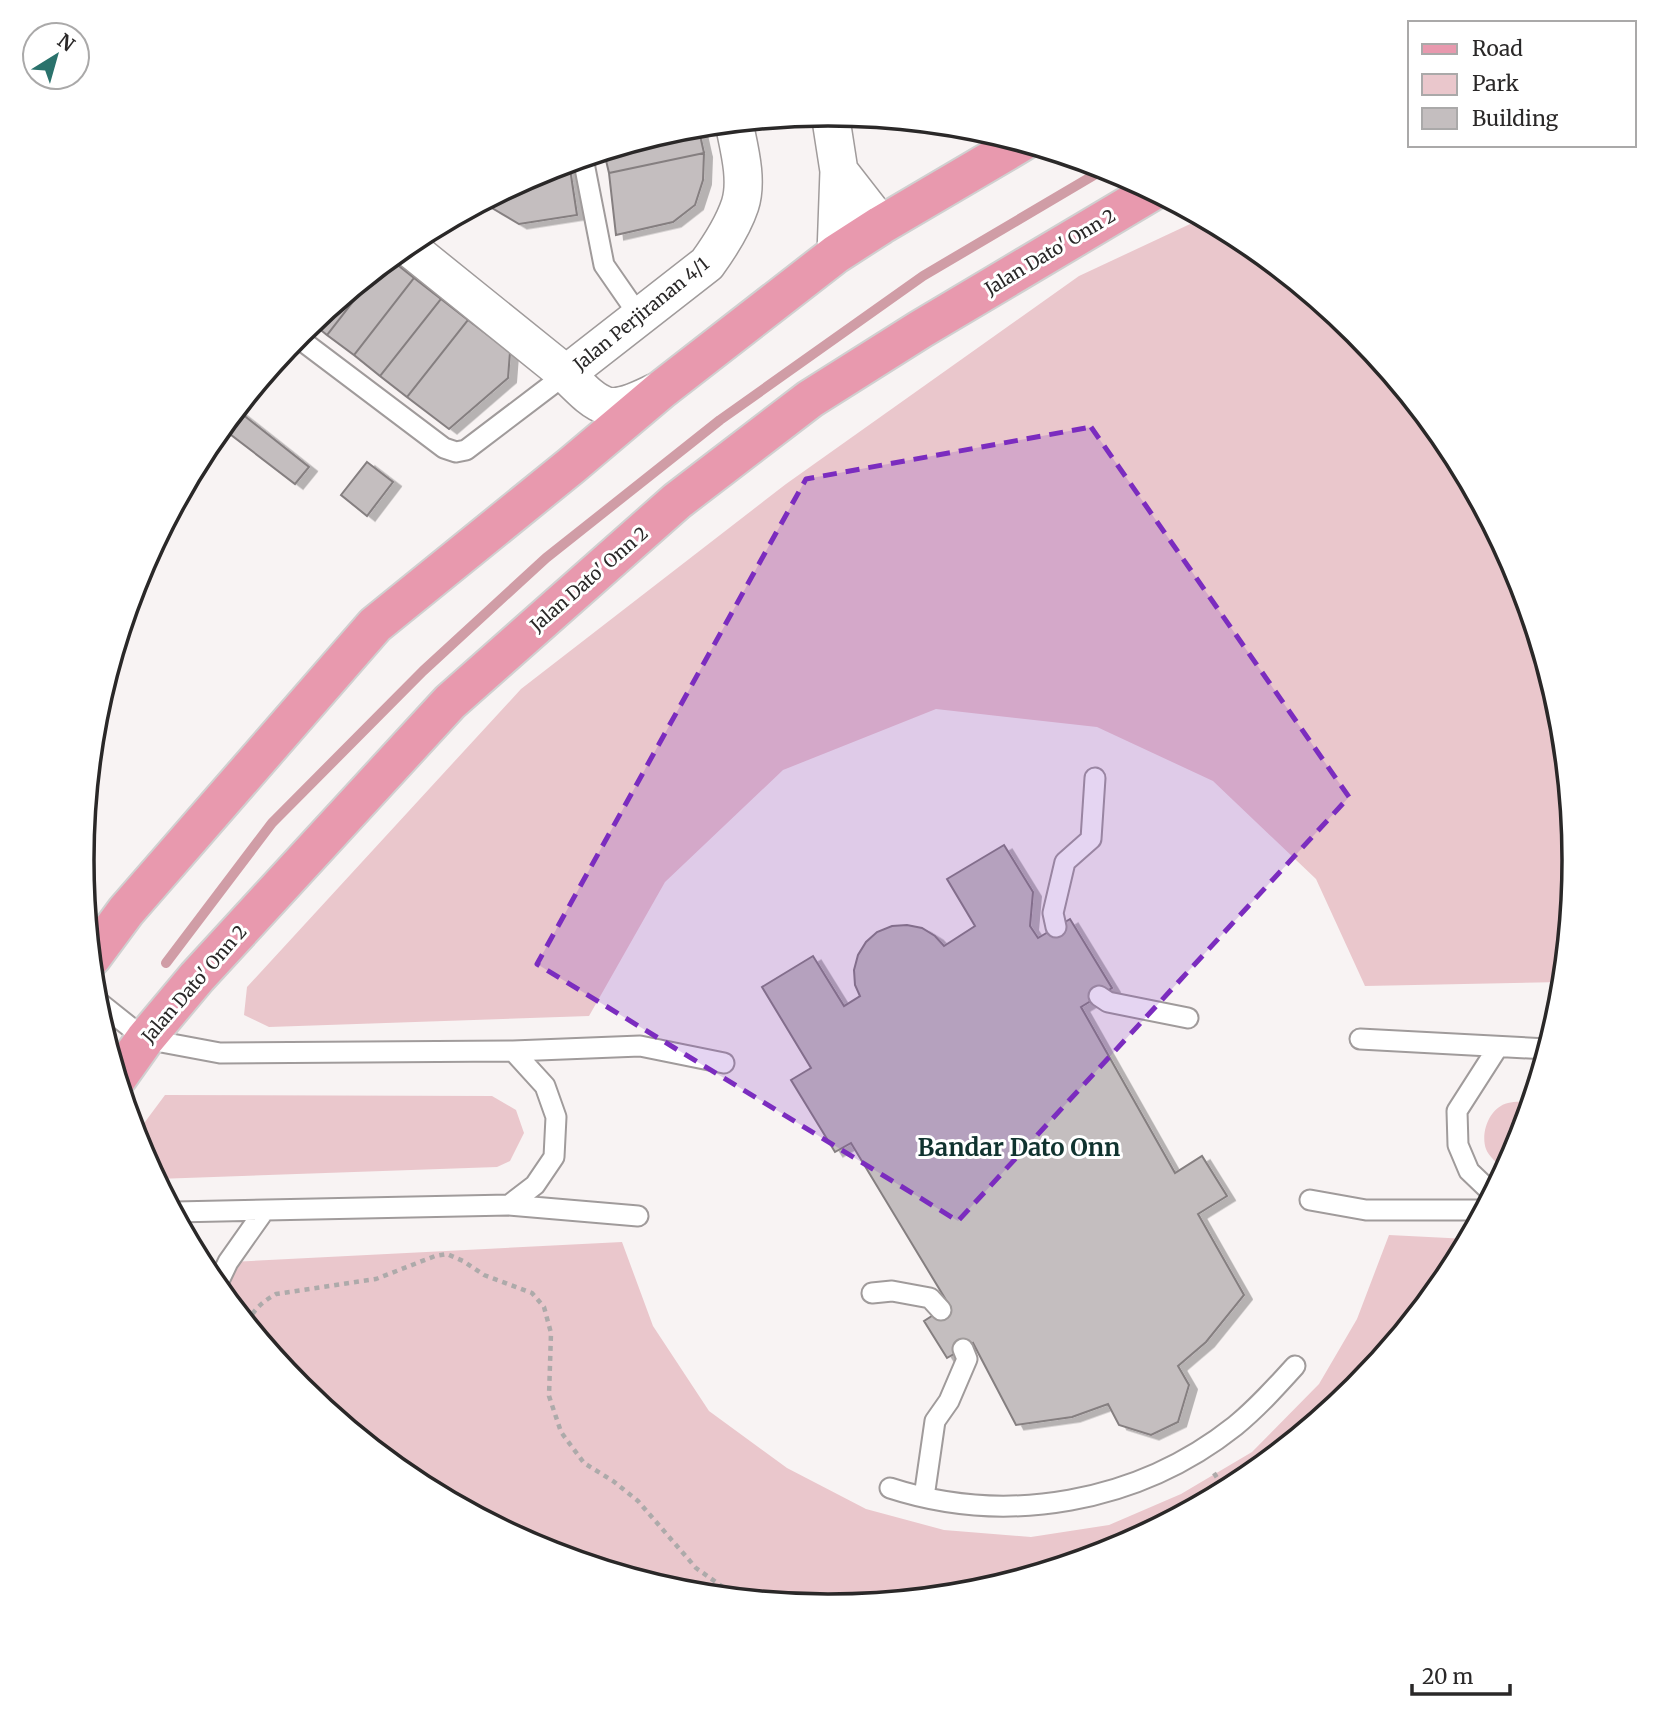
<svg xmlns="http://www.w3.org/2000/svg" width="1657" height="1719" viewBox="0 0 1657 1719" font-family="Merriweather,serif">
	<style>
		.green { fill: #eac7cc }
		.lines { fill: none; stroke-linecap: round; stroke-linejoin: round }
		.stream { stroke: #d09da6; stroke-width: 10 }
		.building { fill: #c4bebf; stroke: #857f80; stroke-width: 2; filter: url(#shadow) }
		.lane-casing { stroke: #a09b9b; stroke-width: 23 }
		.street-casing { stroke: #a09b9b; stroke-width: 40 }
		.primary-casing { stroke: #d0d0d0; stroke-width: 42 }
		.path { stroke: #adaaaa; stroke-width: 4.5; stroke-dasharray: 5 5; stroke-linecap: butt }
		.lane { stroke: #fff; stroke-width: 19 }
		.street { stroke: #fff; stroke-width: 37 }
		.primary { stroke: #e899ae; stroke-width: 38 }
		.marked { fill: #7b2cbf; fill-opacity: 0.2; stroke: #7b2cbf; stroke-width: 5; stroke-dasharray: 14 9; stroke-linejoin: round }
		.labels { text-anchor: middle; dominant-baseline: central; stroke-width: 6; stroke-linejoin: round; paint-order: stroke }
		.street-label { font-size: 18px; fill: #2a2828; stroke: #fff }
		.district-label { font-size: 24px; font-weight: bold; fill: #10332f; stroke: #fff }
		.rim { fill: none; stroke: #2a2828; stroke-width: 3.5 }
	</style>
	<defs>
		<filter id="shadow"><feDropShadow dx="8" dy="4.5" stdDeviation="0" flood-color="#0004"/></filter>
	</defs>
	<rect width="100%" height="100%" fill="#f8f3f3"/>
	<!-- green -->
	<path class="green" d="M1203,218L1243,239L1356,332L1449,445L1518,574L1560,714L1575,860L1563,982L1365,986L1316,879L1213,781L1097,727L936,709L783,770L665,882L589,1016L269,1027L244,1015L247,987L521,689L786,484L1079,276Z
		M165,1095L492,1096L516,1110L524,1133L510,1161L497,1167L157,1179L136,1134Z
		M1531,1102L1518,1145L1505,1170C1498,1164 1489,1157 1486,1149C1480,1132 1490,1107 1508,1103C1515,1101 1524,1102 1531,1102Z
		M1389,1235L1468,1239L1449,1274L1356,1387L1243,1480L1114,1549L974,1591L828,1606L683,1591L543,1549L414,1480L301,1387L219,1287L231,1262L622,1242L653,1326L709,1411L787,1468L866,1509L944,1530L1031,1537L1109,1525L1181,1494L1252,1452L1319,1384L1357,1319Z"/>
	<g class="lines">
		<!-- stream -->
		<path class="stream" d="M166,963L272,823L423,671L546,558L720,420L923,276L1106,168"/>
	</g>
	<!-- building -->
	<path class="building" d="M698,126L704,153L609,173L604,152L683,128Z
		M704,153L703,180L695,205L673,222L616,235L609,173Z
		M569,162L577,215L519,224L492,208L488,200L543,170Z
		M390,259L414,278L354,355L327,335L380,267Z
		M380,267L327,335L312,323Z
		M414,278L441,299L380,376L354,355Z
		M441,299L468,320L407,397L380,376Z
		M468,320L510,352L508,378L449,429L407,397Z
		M237,410L309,467L295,484L222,428Z
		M367,462L393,482L367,516L341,495Z
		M1004,845L1033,892L1030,926L1038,938L1070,919L1112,988L1081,1007L1175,1173L1202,1156L1227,1196L1198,1214L1244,1295L1206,1342L1178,1366L1189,1385L1178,1422L1151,1435L1119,1425L1108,1404L1072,1417L1016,1425L973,1343L947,1358L924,1321L949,1305L851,1143L835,1152L791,1080L811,1068L762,987L813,956L844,1006L860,996L855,985L854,970L858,955L866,942L877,932L892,926L907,925L922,928L935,936L944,946L975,926L947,879Z"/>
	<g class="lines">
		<defs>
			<path id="lane" d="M583,158L604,265L640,317
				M297,337L444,448L456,452L466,450L566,374
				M1056,927L1053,913L1065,862L1091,839L1095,778
				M1099,996L1108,1002L1188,1018
				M96,1000L145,1039L220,1053L513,1051L640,1046L724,1063
				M1360,1039L1547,1049
				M1492,1193L1469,1171L1458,1145L1457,1111L1498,1047
				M1310,1200L1366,1210H1483
				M509,1205L535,1185L554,1157L556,1117L545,1086L513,1051
				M175,1212L509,1205L638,1216
				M217,1285L228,1262L264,1211
				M872,1293L892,1291L930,1298L941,1310
				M890,1488C1007,1526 1138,1503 1235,1426C1257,1408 1276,1387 1295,1366
				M924,1497L935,1421L949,1401L967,1359L963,1349"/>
			<path id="street" d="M830,113L839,171L836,254
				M839,171L881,225
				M406,245L566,374C603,411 608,416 656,392
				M566,374L707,264C720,246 733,226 740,205C748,180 739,148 734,123"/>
			<path id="primary" d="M92,957L126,911L375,625L571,466L661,390L836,254L881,225L1022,142
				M118,1077L145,1039L197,977L450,702L677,501L810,399L921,329L1153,191"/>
		</defs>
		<!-- lane casing -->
		<use href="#lane" class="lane-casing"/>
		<!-- street casing -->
		<use href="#street" class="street-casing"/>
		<!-- primary casing -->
		<use href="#primary" class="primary-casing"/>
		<!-- path -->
		<path class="path" d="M248,1323C253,1309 264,1301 276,1294L376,1279L435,1256L447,1254L463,1261L484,1275L532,1293L544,1307L551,1333L549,1396L561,1432L584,1463L613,1481L638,1501L696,1568L737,1597
			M1214,1473L1225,1490"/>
		<!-- lane -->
		<use href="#lane" class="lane"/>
		<!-- street -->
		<use href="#street" class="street"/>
		<!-- primary -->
		<use href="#primary" class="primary"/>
	</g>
	<!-- marked area -->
	<path class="marked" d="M1091,427L1349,797L958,1221L537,964L806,479Z"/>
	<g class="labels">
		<!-- street labels -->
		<g class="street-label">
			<text transform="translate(1050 252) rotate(-31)">Jalan Dato' Onn 2</text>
			<text transform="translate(641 314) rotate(-39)">Jalan Perjiranan 4/1</text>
			<text transform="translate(589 579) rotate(-41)">Jalan Dato' Onn 2</text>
			<text transform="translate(194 984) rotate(-49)">Jalan Dato' Onn 2</text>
		</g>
		<!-- district labels -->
		<g class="district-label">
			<text x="1019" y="1147">Bandar Dato Onn</text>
		</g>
	</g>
	<!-- crop -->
	<path d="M0 0H1657V1719H0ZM94 860a734 734 0 1 1 1468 0a734 734 0 1 1-1468 0Z" fill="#fff" fill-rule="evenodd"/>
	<path class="rim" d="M94 860a734 734 0 1 1 1468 0a734 734 0 1 1-1468 0Z"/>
	<!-- legend -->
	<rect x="1408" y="21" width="228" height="126" fill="#ffffff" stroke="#aaa9a9" stroke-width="2"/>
	<rect x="1422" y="44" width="35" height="10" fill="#e899ae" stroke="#aaa9a9" stroke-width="2"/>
	<text x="1472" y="56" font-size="21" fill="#2a2828">Road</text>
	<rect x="1422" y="74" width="35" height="21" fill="#eac7cc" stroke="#aaa9a9" stroke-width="2"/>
	<text x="1472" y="91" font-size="21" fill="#2a2828">Park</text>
	<rect x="1422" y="108" width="35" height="21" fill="#c4bebf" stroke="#aaa9a9" stroke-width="2"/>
	<text x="1472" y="126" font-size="21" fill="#2a2828">Building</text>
	<!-- north arrow -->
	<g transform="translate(56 56) rotate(37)"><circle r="33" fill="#ffffff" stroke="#aaa9a9" stroke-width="2"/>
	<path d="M0-5L12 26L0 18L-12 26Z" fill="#2a726c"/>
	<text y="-10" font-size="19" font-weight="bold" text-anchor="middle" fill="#2a2828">N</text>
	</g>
	<!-- scale -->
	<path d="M1412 1684v10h98v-10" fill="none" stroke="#2a2828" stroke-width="3.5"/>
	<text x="1422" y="1684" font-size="21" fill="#2a2828" stroke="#ffffff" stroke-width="5" paint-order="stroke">20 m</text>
</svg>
